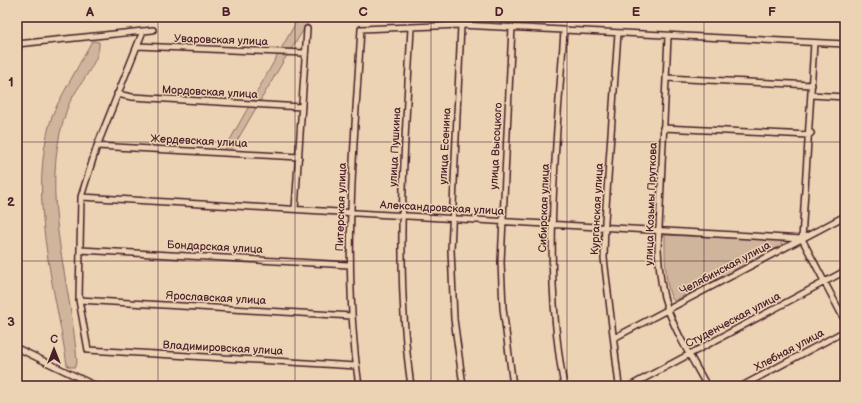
<svg xmlns="http://www.w3.org/2000/svg" width="862" height="403" viewBox="0 0 862 403" font-family="'Balsamiq Sans',sans-serif">
	<style>
		.green { fill: #d0b59d; stroke: #8d6a64 }
		.lines { fill: none; stroke-linecap: round; stroke-linejoin: round }
		.minor-casing { stroke: #4a1f2b; stroke-width: 8 }
		.minor { stroke: #ebd3b3; stroke-width: 5 }
		.grid { fill: none; stroke: #4a1f2b; stroke-width: 1; stroke-opacity: 0.55 }
		.labels { text-anchor: middle; dominant-baseline: central; stroke-width: 3; stroke-linejoin: round; paint-order: stroke }
		.street-label { font-size: 11px; fill: #4a1f2b; stroke: #ebd3b3 }
		.neatline { fill: none; stroke: #4a1f2b; stroke-width: 1.5 }
		.grid-label { font-size: 13px; text-anchor: middle; font-weight: bold; fill: #4a1f2b }
	</style>
	<rect width="100%" height="100%" fill="#ebd3b3"/>
	<filter id="ink" filterUnits="userSpaceOnUse"><feTurbulence type="fractalNoise" baseFrequency=".025" numOctaves="2"/><feDisplacementMap in="SourceGraphic" scale="8" xChannelSelector="R" yChannelSelector="G"/><feConvolveMatrix kernelMatrix="1 2 1 2 8 2 1 2 1" color-interpolation-filters="sRGB"/></filter>
	<g filter="url(#ink)">
		<!-- green -->
		<path class="green" d="M299,17H312L284,60L228,156H221Z
			M92,41L99,42C101,61 77,86 69,104C65,113 63,123 60,133C43,209 72,287 77,363L75,367H69L67,365C55,284 26,197 52,116C55,108 60,100 64,92C73,75 83,58 92,41Z
			M665,235L781,240L782,246L674,301C664,291 665,249 665,235Z"/>
		<g class="lines">
			<defs>
				<path id="minor" d="M461,25L451,250L454,319L463,386
					M512,27L501,262L503,308L513,386
					M411,28C405,147 394,267 411,386
					M143,31L97,146L81,197L79,300L88,350L356,366
					M618,33L605,221L604,258L619,386
					M668,37L658,249C659,265 660,281 664,297C672,327 692,359 707,386
					M814,43L802,239L845,321
					M17,44L153,30
					M137,46L305,53
					M666,78L812,85
					M117,94L132,97L302,107
					M811,95L845,97
					M663,128L809,135L811,133
					M97,146L299,157
					M81,197L802,239
					M295,209L307,29
					M80,250L349,265
					M79,300L352,316
					M614,338L845,216
					M17,348L96,386
					M359,386C342,267 354,148 361,29L461,25L845,44
					M564,386C542,268 556,149 564,31
					M630,386L845,271
					M742,386L845,331"/>
			</defs>
			<!-- minor casing -->
			<use href="#minor" class="minor-casing"/>
			<!-- minor -->
			<use href="#minor" class="minor"/>
		</g>
	</g>
	<!-- grid -->
	<path class="grid" d="M158,17V386M295,17V386M431,17V386M567,17V386M704,17V386M17,142H845M17,261H845"/>
	<g class="labels">
		<!-- street labels -->
		<g class="street-label">
			<text transform="translate(221 40) rotate(2)">Уваровская улица</text>
			<text transform="translate(210 92) rotate(3)">Мордовская улица</text>
			<text transform="translate(199 141) rotate(3)">Жердевская улица</text>
			<text transform="translate(445 146) rotate(-87)">улица Есенина</text>
			<text transform="translate(496 146) rotate(-87)">улица Высоцкого</text>
			<text transform="translate(395 147) rotate(-87)">улица Пушкина</text>
			<text transform="translate(651 204) rotate(-88)">улица Козьмы Пруткова</text>
			<text transform="translate(341 207) rotate(-88)">Питерская улица</text>
			<text transform="translate(442 208) rotate(3)">Александровская улица</text>
			<text transform="translate(544 208) rotate(-88)">Сибирская улица</text>
			<text transform="translate(597 209) rotate(-87)">Курганская улица</text>
			<text transform="translate(215 247) rotate(3)">Бондарская улица</text>
			<text transform="translate(725 268) rotate(-28)">Челябинская улица</text>
			<text transform="translate(216 298) rotate(3)">Ярославская улица</text>
			<text transform="translate(733 320) rotate(-28)">Студенческая улица</text>
			<text transform="translate(223 348) rotate(3)">Владимировская улица</text>
			<text transform="translate(789 350) rotate(-28)">Хлебная улица</text>
		</g>
	</g>
	<!-- margin -->
	<rect width="862" height="403" fill="none" stroke="#ebd3b3" stroke-width="44"/>
	<!-- north arrow -->
	<g transform="translate(54 349)" stroke="#ebd3b3" stroke-width="3" paint-order="stroke">
	<path d="M0-3L7 15L0 10L-7 15Z" fill="#4a1f2b"/>
	<text y="-6" font-size="11" font-weight="bold" text-anchor="middle" fill="#4a1f2b">С</text>
	</g>
	<rect x="22" y="22" width="818" height="359" class="neatline"/>
	<g class="grid-label">
		<text x="90" y="16">A</text>
		<text x="226" y="16">B</text>
		<text x="363" y="16">C</text>
		<text x="499" y="16">D</text>
		<text x="636" y="16">E</text>
		<text x="772" y="16">F</text>
		<text x="11" y="86">1</text>
		<text x="11" y="206">2</text>
		<text x="11" y="326">3</text>
	</g>
</svg>
